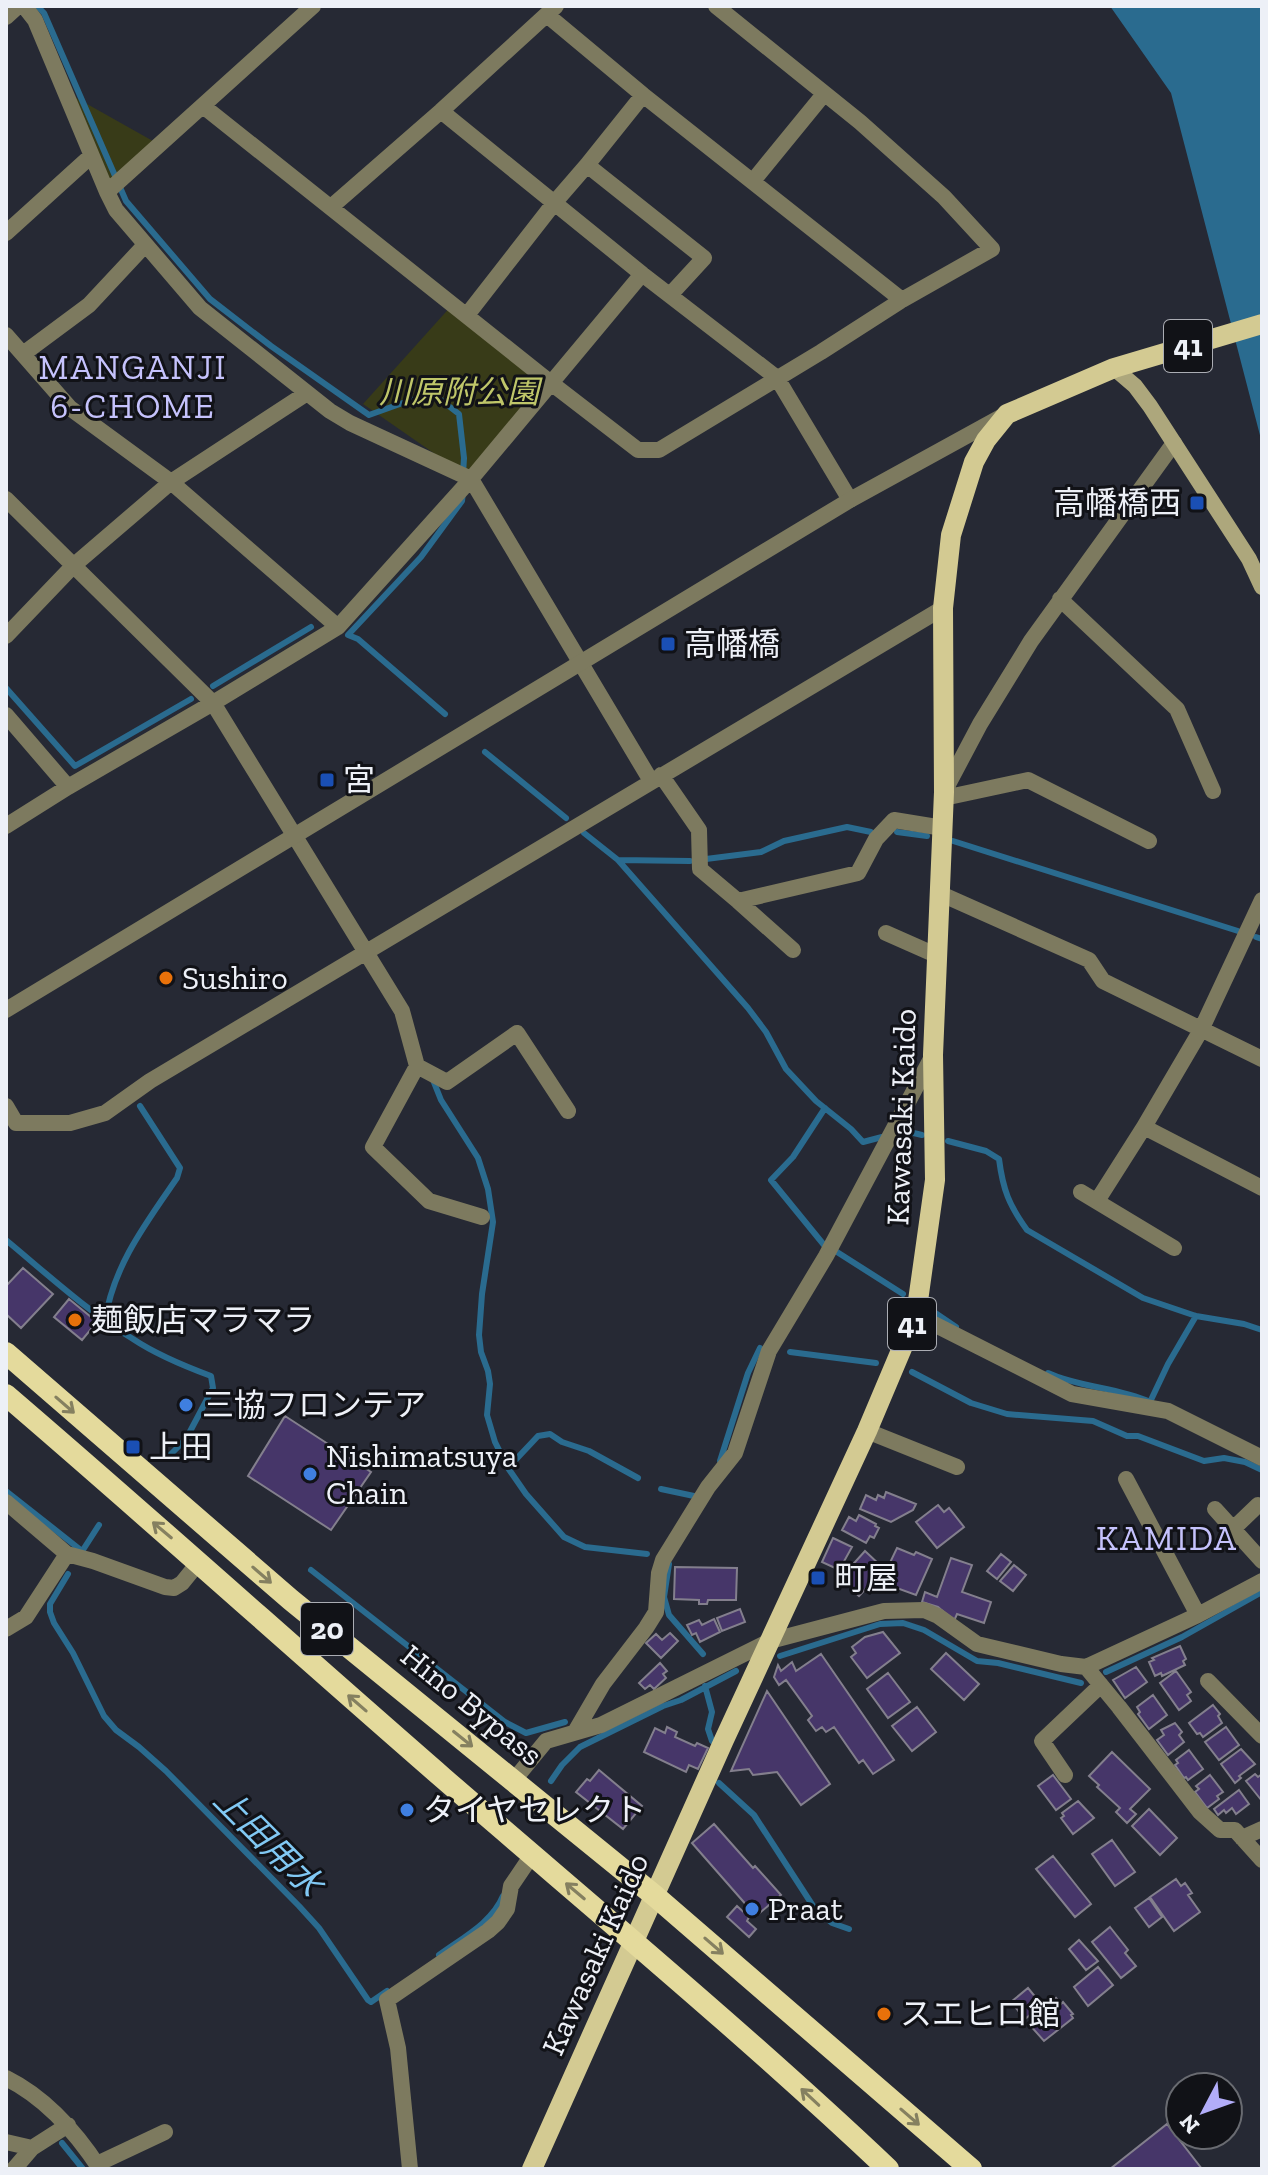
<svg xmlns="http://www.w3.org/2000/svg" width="1268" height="2175" viewBox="0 0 1268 2175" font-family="'Zilla Slab','Noto Sans JP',serif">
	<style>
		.green { fill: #383b18 }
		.water { fill: #2a6b8f }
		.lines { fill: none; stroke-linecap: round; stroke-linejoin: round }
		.stream { stroke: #2a6b8f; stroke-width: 6 }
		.building { fill: #463669; stroke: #837f8d; stroke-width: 2 }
		.minor { stroke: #7d7a5f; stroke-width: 16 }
		.tertiary { stroke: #7d7a5f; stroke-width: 16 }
		.secondary { stroke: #ada77c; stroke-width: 16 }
		.primary { stroke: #d3ca92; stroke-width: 20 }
		.trunk { stroke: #e4da9c; stroke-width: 22 }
		.oneway { stroke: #858060 }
		.transit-dot { fill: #1a4fb4; stroke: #111217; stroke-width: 3 }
		.food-dot { fill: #e8710a; stroke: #111217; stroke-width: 3 }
		.shop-dot { fill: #3f7fe0; stroke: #111217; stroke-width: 3 }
		.labels { text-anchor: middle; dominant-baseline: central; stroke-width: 6; stroke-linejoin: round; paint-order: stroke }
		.shield { fill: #111217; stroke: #abadb4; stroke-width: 2 }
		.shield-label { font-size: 30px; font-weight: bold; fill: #edf0f7 }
		.park-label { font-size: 32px; font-style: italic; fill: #bfc669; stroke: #111217 }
		.poi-label { font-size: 32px; fill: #edf0f7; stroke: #111217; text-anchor: start }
		.street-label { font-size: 32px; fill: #edf0f7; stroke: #111217 }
		.neighbourhood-label { font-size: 34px; letter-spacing: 2px; fill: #c5c2fc; stroke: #111217 }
		.water-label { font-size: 34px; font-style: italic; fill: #81c8f3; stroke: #111217 }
	</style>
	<rect width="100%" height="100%" fill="#262934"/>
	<!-- green -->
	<path class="green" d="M64,91L160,145L107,192Z
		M453,304L551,383L471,479L363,404Z"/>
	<!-- water -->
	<path class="water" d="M1110,6H1262V443L1171,93Z"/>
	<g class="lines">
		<!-- stream -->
		<path class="stream" d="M37,6L44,13L126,201L210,299L271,346L369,415L411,400L437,397L459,414L464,458L463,474
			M213,686L311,627
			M6,688L75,766L191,699
			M445,714L358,639L348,635L421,557L462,501L463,493
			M485,752L566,818
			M897,832L927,836
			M584,833L618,860L748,1008L766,1032L786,1069L816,1101L851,1129L863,1142L882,1137
			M953,841L1238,931
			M706,859L761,852L784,841L847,827L871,832
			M618,860L690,861
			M1256,937L1262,939
			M433,1080L441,1100L478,1158L488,1189L493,1222L482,1294L479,1335L481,1352L488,1371L490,1384L487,1415L495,1442L508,1468L526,1494L564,1537L585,1547L647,1554
			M901,1130L922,1135
			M948,1141L986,1151L999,1159C1003,1190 1009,1205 1027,1230L1143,1298L1196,1316L1244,1324L1262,1330
			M6,1240C47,1274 87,1311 133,1339C157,1355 184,1366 211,1376L213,1388L186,1439L168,1457
			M824,1245L771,1180L793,1157L825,1108
			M837,1252L903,1294
			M925,1306L956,1327
			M105,1321C113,1266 146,1223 177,1178L180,1168L140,1106
			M790,1352L876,1363
			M912,1372L971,1403L1007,1414L1093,1421L1127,1436H1138L1204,1461L1224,1458L1245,1462L1262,1470
			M1048,1373C1081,1388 1117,1387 1150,1402L1168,1364L1196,1316
			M720,1461L748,1373L760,1348
			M508,1468L538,1436L550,1434L562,1442L589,1451L638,1478
			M661,1489L694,1496
			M6,1491L82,1551
			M81,1553L99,1525
			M669,1564L664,1597L669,1615L703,1654
			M311,1570L505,1722L526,1733L565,1722
			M68,1574L50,1604V1612L54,1623L73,1653L104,1716L116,1730L139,1747L166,1771L299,1906L319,1928L368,2000L371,2002L387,1991
			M780,1656L880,1624L903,1623L924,1630L977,1661L998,1663L1081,1683
			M1106,1672L1182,1637L1262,1592
			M705,1686L712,1712L708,1729L712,1741
			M551,1781L562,1765L580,1747L663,1706L681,1700L736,1671
			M719,1783L754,1815L815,1909L832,1923L849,1929
			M439,1955C462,1938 492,1923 503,1896
			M62,2143L83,2169"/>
	</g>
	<!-- building -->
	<path class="building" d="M23,1268L53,1294L21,1328L6,1314V1286Z
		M69,1299L97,1322L82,1340L54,1317Z
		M285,1416L371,1472L331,1530L248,1476Z
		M886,1492L916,1504L913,1510L891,1522L860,1509L866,1495L876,1500L878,1495L884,1498Z
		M938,1505L944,1512L949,1508L964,1527L937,1548L916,1522Z
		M859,1515L876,1524L875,1526L879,1528L874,1538L870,1536L866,1543L842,1530L849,1517L856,1521Z
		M833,1538L852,1547L842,1565L838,1563L835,1568L822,1562Z
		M897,1548L914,1555L916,1552L932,1559L916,1595L891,1586L894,1578L885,1573Z
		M865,1551L881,1566L870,1578L873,1581L859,1596L836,1575L843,1567L847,1571Z
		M1001,1554L1011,1562L997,1579L987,1571Z
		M951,1558L972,1565L962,1592L991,1602L984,1623L957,1614L954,1621L938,1607L922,1602L925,1592L937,1597Z
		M1014,1565L1026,1575L1013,1591L1000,1581Z
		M675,1567L737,1568L736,1600H708L707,1604H699V1600L674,1599Z
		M740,1609L745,1622L722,1631L717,1618Z
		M714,1619L720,1632L700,1642L696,1633L692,1635L687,1625L699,1620L702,1625Z
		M883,1632L900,1653L867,1678L851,1657L856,1653L852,1647L865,1637Z
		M670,1633L678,1641L661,1658L646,1643L656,1634L662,1640Z
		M1180,1646L1186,1659L1183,1661L1185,1665L1162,1676L1161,1673L1155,1676L1149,1662L1154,1660L1152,1658Z
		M946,1653L979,1684L964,1700L931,1669Z
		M821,1654L894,1760L873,1774L863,1760L859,1763L834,1727L826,1732L822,1727L816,1731L808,1720L812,1716L786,1680L779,1685L774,1677L778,1665L781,1671L792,1662L796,1671Z
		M660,1663L667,1671L663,1674L666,1678L654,1689L650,1685L645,1689L639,1683Z
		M1136,1667L1147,1682L1125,1698L1113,1680Z
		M1176,1671L1191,1692L1187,1695L1191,1701L1179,1710L1160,1683Z
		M888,1673L910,1702L888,1718L867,1689Z
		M767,1691L830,1784L801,1805L777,1772L753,1775L749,1769L731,1771Z
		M1153,1695L1167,1715L1149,1729L1138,1714L1140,1712L1137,1707Z
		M1213,1705L1220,1714L1218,1716L1222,1723L1203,1737L1200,1733L1197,1734L1189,1723Z
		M917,1707L936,1732L912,1751L892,1726Z
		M1175,1723L1182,1732L1179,1735L1184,1742L1168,1755L1157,1740L1164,1735L1161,1730Z
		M667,1727L677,1732L675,1737L695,1746L697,1743L708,1748L698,1769L689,1765L686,1772L644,1752L655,1728L665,1733Z
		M1226,1727L1239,1745L1219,1760L1205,1742Z
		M1241,1749L1255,1764L1239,1776L1241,1778L1235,1783L1221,1764Z
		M1189,1750L1203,1769L1188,1780L1186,1777L1184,1778L1175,1765L1178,1763L1176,1760Z
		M1112,1752L1150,1789L1130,1809L1136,1814L1127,1823L1116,1812L1120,1808L1097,1787L1099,1785L1089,1776Z
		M599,1770L642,1806L623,1829L576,1792L587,1779L590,1781Z
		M1255,1774L1258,1777L1262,1774V1801L1246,1781Z
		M1053,1775L1071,1799L1056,1810L1038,1786Z
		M1210,1775L1223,1792L1217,1796L1219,1799L1207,1808L1195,1792L1199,1789L1196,1786Z
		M1239,1790L1249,1804L1236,1814L1232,1808L1226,1813L1224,1810L1218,1815L1214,1809Z
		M1078,1801L1094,1818L1073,1834L1061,1818L1064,1816L1062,1813Z
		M1149,1809L1177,1838L1160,1855L1132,1826Z
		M714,1824L753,1868L755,1866L781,1895L756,1916L692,1843Z
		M1112,1840L1135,1872L1115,1886L1092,1854Z
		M1053,1856L1091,1904L1075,1917L1036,1869Z
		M1176,1879L1181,1886L1185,1883L1192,1893L1188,1895L1200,1912L1174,1931L1150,1897Z
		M1149,1898L1162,1917L1149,1927L1135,1908Z
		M737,1906L749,1917L747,1921L756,1929L749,1937L727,1917Z
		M1110,1927L1128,1950L1125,1953L1136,1966L1121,1978L1092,1942Z
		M1079,1940L1098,1961L1086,1970L1069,1949Z
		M1098,1967L1113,1985L1088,2006L1074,1987Z
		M1028,1988L1042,2005L1025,2019L1011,2002Z
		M1056,1998L1061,2004L1063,2002L1073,2014L1071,2015L1073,2018L1044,2041L1029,2024Z
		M1167,2124L1202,2169H1110Z"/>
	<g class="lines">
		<!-- minor -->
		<path class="minor" d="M24,6L35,20L107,192L313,6
			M556,6L441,111L642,274L777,378L850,500
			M547,15L643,95L902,300
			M6,17L18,6
			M203,106L551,383L638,450H659L821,352L902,300L992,249L944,197L860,122L716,6
			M587,165L704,258L670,295
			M753,181L824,94
			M107,192L116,210L200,308L330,411L350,423L471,479L651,781
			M331,207L441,111
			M6,233L91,156
			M467,315L555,202L587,165L643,95
			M6,335L70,408L171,482L338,627
			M23,354L89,305L145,245
			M6,499L213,703L402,1011L417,1066L373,1147L429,1201L482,1217
			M1060,599L1177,709L1213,791
			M6,636L73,566L171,482L307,393
			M6,715L68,787L6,826
			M661,775L699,830L700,869L738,901L858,873L876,839L894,820L943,828
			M68,787L213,703L338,627L471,479L642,274
			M944,792L980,724L1031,641L1174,443
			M944,798L1028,780L1149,841
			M941,894L1089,960L1103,981L1262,1059
			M1262,900L1201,1030L1144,1127L1262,1188
			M738,901L793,950
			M886,933L938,956
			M417,1066L447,1082L517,1033L568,1111
			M6,1106L16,1123H70L105,1113L150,1081L943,608
			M1081,1192L1174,1248
			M1097,1201L1144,1127
			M916,1315L1072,1394L1168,1411L1262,1458
			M867,1431L957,1467
			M1126,1479L1198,1615
			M6,1502L67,1554L93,1561L165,1587L174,1588L182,1583L199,1562
			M1215,1509L1262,1561
			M1233,1529L1258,1505
			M6,1629L26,1617L67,1554
			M1086,1667L1119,1707L1200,1812L1220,1830H1235L1262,1860
			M1208,1681L1262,1736
			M575,1732L603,1684L646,1628L656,1612L659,1573L663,1560L708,1487L735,1453L769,1351L826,1256L933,1055
			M1065,1775L1042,1741L1101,1685
			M514,1780L546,1741L601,1725L770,1641L884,1611L924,1610L938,1616L977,1644L1061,1664L1086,1667L1198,1615L1262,1581
			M1242,1838L1262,1829
			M6,2078C46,2098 76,2132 100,2169
			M6,2142L32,2148
			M97,2164L165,2132
			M14,2169L32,2148L68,2125
			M410,2169L398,2048L387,2000L488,1931L498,1922L507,1909L511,1886L532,1855"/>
		<!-- tertiary -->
		<path class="tertiary" d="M6,1010L850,500L1001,417"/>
		<!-- secondary -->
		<path class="secondary" d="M1114,368L1135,386L1150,406L1249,559L1262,587"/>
		<!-- primary -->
		<path class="primary" d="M532,2169L724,1740L867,1431L916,1315L935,1180L933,1055L944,792L943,608L951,535L974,462L986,440L1007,414L1114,368L1262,324"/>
		<!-- trunk -->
		<path class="trunk" d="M6,1353L291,1600L655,1896L971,2169
			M6,1395C153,1521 297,1651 443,1778C592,1907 744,2033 888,2169"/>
	</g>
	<!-- one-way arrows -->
	<defs><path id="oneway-shaft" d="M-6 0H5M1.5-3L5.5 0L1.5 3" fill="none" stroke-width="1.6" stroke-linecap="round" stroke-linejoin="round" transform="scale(2)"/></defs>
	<g class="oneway">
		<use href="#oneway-shaft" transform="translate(65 1405) rotate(41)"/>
		<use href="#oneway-shaft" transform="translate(162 1530) rotate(-140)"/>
		<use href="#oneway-shaft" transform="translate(262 1575) rotate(41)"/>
		<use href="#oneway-shaft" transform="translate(357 1703) rotate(-139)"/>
		<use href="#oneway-shaft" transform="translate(463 1739) rotate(39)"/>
		<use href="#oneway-shaft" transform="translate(575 1891) rotate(-140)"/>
		<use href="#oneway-shaft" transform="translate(714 1946) rotate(41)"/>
		<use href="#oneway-shaft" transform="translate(810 2097) rotate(-137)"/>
		<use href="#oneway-shaft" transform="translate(910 2117) rotate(41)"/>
	</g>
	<!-- markers -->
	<g class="transit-dot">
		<rect x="1189" y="495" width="16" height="16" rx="4"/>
		<rect x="660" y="636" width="16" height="16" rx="4"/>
		<rect x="319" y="772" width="16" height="16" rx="4"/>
		<rect x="125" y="1439" width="16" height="16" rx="4"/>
		<rect x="810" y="1570" width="16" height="16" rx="4"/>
	</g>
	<g class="food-dot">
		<circle cx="166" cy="978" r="8"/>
		<circle cx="75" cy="1320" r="8"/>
		<circle cx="884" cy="2014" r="8"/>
	</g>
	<g class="shop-dot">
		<circle cx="186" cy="1405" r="8"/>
		<circle cx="310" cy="1474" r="8"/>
		<circle cx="407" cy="1810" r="8"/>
		<circle cx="752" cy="1909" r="8"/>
	</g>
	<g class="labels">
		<!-- shield labels -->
		<g class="shield">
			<rect x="1164" y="320" width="48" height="52" rx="6"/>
			<rect x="888" y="1298" width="48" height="52" rx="6"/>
			<rect x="301" y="1603" width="52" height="52" rx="6"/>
		</g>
		<g class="shield-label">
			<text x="1188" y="346">41</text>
			<text x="912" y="1324">41</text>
			<text x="327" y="1629">20</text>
		</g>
		<!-- park labels -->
		<g class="park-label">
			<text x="459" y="392">川原附公園</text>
		</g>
		<!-- poi labels -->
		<g class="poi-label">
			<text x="1181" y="503" text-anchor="end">高幡橋西</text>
			<text x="684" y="644">高幡橋</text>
			<text x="343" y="780">宮</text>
			<text x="182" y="978">Sushiro</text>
			<text x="91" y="1320">麺飯店マラマラ</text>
			<text x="202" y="1405">三協フロンテア</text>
			<text x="149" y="1447">上田</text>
			<text x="326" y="1456">Nishimatsuya<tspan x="326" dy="37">Chain</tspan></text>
			<text x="834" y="1578">町屋</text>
			<text x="423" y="1810">タイヤセレクト</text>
			<text x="768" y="1909">Praat</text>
			<text x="900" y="2014">スエヒロ館</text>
		</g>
		<!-- street labels -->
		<g class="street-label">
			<text transform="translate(901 1117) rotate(-88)">Kawasaki Kaido</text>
			<text transform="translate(472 1705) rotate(39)">Hino Bypass</text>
			<text transform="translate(595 1954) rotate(-66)">Kawasaki Kaido</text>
		</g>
		<!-- neighbourhood labels -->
		<g class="neighbourhood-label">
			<text x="133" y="367">MANGANJI<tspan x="133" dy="39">6-CHOME</tspan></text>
			<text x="1167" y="1538">KAMIDA</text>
		</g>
		<!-- water labels -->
		<g class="water-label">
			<text transform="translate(268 1842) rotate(45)">上田用水</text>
		</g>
	</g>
	<!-- border -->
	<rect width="1268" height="2175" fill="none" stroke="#edf0f7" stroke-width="16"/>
	<!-- north arrow -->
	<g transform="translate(1204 2111) rotate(229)"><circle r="38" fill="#111217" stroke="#696b71" stroke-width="2"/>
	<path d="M0-6L14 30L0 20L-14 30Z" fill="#b2adf9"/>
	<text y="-12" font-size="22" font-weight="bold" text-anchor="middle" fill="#edf0f7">N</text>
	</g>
</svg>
